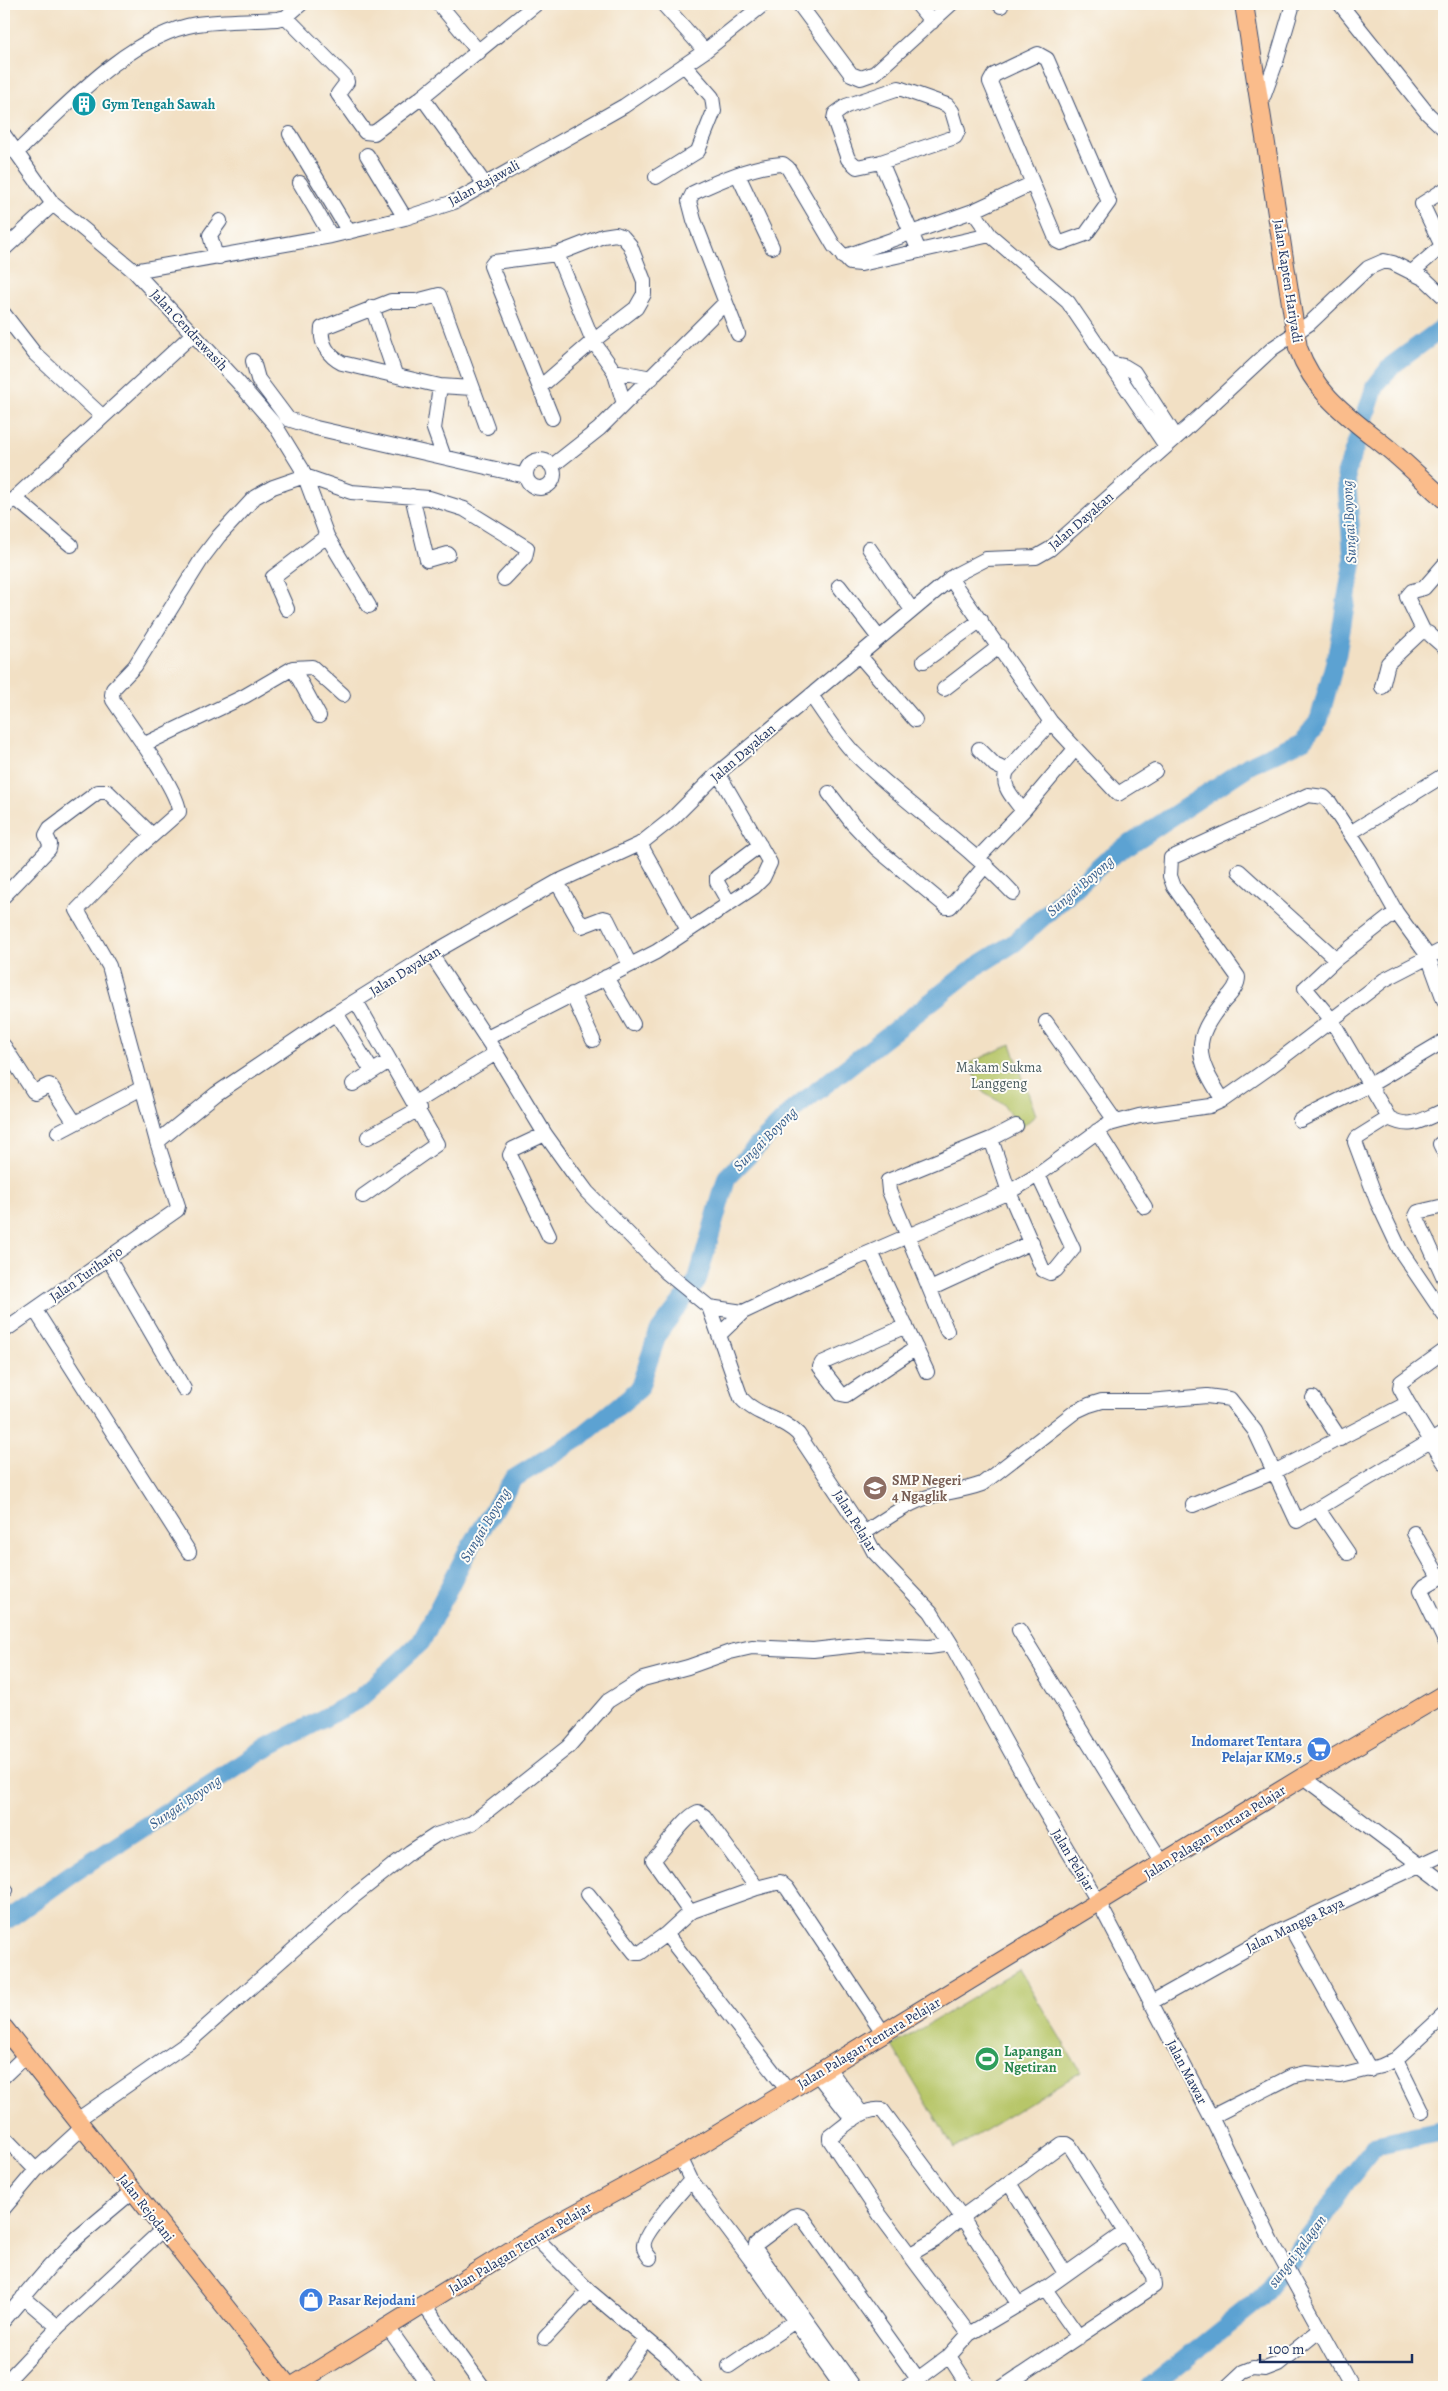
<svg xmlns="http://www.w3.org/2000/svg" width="1448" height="2391" viewBox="0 0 1448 2391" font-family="Alegreya,serif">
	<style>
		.green { fill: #b7c669; stroke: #697a64 }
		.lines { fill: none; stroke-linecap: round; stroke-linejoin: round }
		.river { stroke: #5ca2d2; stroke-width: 19 }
		.minor-casing { stroke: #3b4a6d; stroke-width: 16 }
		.major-casing { stroke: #3b4a6d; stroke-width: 20 }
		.minor { stroke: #fff; stroke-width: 14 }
		.major { stroke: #fabc8b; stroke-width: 18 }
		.labels { text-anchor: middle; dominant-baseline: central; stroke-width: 4; stroke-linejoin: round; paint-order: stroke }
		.culture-label { font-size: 14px; font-weight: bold; fill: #0d838f; stroke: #fdfcf7; text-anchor: start }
		.street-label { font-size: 14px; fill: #1b2f5e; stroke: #fdfcf7 }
		.park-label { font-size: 14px; fill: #4a5c61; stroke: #fdfcf7 }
		.education-label { font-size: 14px; font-weight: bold; fill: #785e54; stroke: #fdfcf7; text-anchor: start }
		.shop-label { font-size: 14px; font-weight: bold; fill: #366cbe; stroke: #fdfcf7; text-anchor: end }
		.leisure-label { font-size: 14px; font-weight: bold; fill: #27864d; stroke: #fdfcf7; text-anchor: start }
		.water-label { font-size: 15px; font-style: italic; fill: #355d8c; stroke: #fdfcf7 }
	</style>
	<rect width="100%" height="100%" fill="#fdfcf7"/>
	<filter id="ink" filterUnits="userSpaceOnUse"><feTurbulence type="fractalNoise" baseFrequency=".02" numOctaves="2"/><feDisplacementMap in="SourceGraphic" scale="10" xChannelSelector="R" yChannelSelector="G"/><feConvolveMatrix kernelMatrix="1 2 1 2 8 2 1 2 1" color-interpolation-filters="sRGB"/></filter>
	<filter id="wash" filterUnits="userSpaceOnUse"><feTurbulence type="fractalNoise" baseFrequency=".0096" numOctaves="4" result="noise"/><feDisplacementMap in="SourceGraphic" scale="20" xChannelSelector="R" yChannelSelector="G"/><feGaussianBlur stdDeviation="1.12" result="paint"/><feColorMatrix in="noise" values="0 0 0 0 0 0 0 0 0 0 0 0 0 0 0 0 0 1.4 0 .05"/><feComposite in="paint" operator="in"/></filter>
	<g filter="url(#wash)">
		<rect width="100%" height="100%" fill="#f2e0c4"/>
		<!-- green -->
		<path class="green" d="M1011,1044L1036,1115L1020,1129L1002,1103L984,1093L968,1064Z
			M1019,1970L1081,2072L954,2149L892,2046Z"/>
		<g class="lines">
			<!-- river -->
			<path class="river" d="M4,1922L70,1875L262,1751L358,1700L421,1642L466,1554L513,1479L578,1439L639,1389L658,1333L697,1281L727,1177L794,1109L974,968L1014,943L1106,860L1250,765L1303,740L1319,720L1337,654L1353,561L1346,474L1375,387L1391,366L1444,327
				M1150,2387L1260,2299L1316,2227L1347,2181L1376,2145L1444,2130"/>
		</g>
	</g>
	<g filter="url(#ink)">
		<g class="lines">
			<defs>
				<path id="minor" d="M439,4L479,52
					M663,4L705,51
					M799,4L851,74L861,78L875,73L951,4
					M917,4L932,22
					M999,4L1001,6
					M1340,4L1428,114L1444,129
					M286,17L346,78L347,82L338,94L365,132L374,133L422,97
					M1038,54L1047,59L1109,202L1086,234L1061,243L1057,241L990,82L994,75Z
					M1258,97L1264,95L1276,62L1293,4
					M290,134L349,232
					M4,135L53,204L134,271L237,381L275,425L302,469L327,536L369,606
					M16,153C64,108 129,35 197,24C223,20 250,21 277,19L286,17L301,4
					M367,155L405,218
					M881,162L857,167L848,159L834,119L835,114L846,106L899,88L947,105L952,111L958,131L955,137L881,162L919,251
					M738,175L772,247
					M656,177L698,151L714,111L712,97L684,65
					M300,183L331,236
					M484,183L422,97L536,4
					M973,211L990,235L1068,302L1166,446
					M4,249L53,204
					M557,254L593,341L614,371L624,404
					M219,257L214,250L210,235L220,221
					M843,257L973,211L1031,184
					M134,271L331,236L405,218L454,202L624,106L705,51L764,4
					M1412,272L1442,246L1422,204L1444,190
					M372,307L395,374
					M4,314L35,354L102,416
					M738,334L694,220L689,201L693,193C718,181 755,165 783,164L788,168L834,246L850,263L861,264L990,235
					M253,361L258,379L288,419L316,428L526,476
					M1109,363L1124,366L1134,372L1176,437
					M614,371L652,378
					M440,386L434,429L444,457
					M540,387L593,341L636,308L644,294V281L630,245L623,237L616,234L603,236L557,254L494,262L491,266L552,418
					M472,388L440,386L342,363C328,356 320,343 322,328L391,301H416L439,295L487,427
					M526 474a14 14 0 1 1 28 0a14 14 0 1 1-28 0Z
					M552,466L599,429L725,303
					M412,496L427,560L448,554
					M15,498L71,545
					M4,508L193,334
					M869,548L912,610
					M950,578L1051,722L1118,794L1155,771
					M839,586L879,638
					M287,609L273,577L327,536
					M1423,632L1428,633L1444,647
					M859,655L915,720
					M924,661L981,620
					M293,668L319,716
					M1382,687L1388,663L1423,630L1407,597L1412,591L1424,588L1444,565
					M944,689L1000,646
					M811,695C824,714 837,734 852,751C902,802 964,841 1013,893
					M143,745L245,696L293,668L312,667L343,695
					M979,749L995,765L1007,771
					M829,793L853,824L876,848L947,907H950L986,865
					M1023,811C1014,798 1000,787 1007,771L1051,722
					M1350,833L1444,775
					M640,844L688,930
					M978,858L1023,811L1075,749
					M1239,871L1336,959
					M557,882L582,926L603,918L607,919L630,965
					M4,896L49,849L50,844L46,835L50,828L98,792H108L152,835
					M729,903L717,882V877L760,845
					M1396,912L1336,959L1305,988L1331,1019L1389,1118L1357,1138L1355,1142L1377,1201L1400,1250L1444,1315
					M431,954L496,1053L545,1134L573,1173L587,1192L666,1272L709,1307L719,1335
					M606,977L633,1024
					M572,994L593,1040
					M356,1001L437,1144L363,1196
					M336,1013L372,1071
					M1046,1022L1116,1122
					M487,1038L656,952L754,887L763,878L770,863L718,773
					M4,1046L33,1091L35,1092L49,1085L51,1086L75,1123
					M353,1084L389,1061
					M1223,1100C1195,1057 1191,1040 1225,1000C1231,994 1238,986 1238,977L1174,887L1170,876L1171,858L1308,795L1324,797L1330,803L1363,853L1396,912L1428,956L1444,1000
					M415,1103L496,1053
					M1389,1118C1411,1130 1421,1120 1443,1111
					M1300,1120L1370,1085L1444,1041
					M1097,1131L1145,1207
					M58,1132L142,1088
					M545,1134L513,1149L510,1155L549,1236
					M368,1137L419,1109
					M991,1139L1009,1192L1043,1270L1050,1273L1056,1270L1073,1249L1038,1175
					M157,1142L216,1094L336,1013L431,954L557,882L640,844L673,818L718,773L955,575L986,559L1036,557L1050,549L1186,429L1273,348L1310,323L1368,268L1384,261L1393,263L1425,279L1444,297
					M1440,1144L1444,1152
					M1444,1206L1418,1212L1416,1216L1444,1278
					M871,1252L927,1372
					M108,1258L184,1389
					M930,1289L1032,1242
					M709,1307L743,1312
					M35,1310L189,1552
					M906,1326L822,1363L820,1367L841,1394L846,1395L916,1348
					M4,1331L177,1210L178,1206L157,1142L109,966L77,910L136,850L179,812C179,790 127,722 113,700L112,695L113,689L135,666L203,557L219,536L255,497L273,487L305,476L351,492L429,498L464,509L527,548L525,557L504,579
					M947,1331L889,1191L888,1181L991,1139L1016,1126
					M1313,1398L1340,1439
					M1408,1403L1444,1462
					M1193,1505L1274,1472L1408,1403L1400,1388L1401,1382L1444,1351
					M1318,1509L1348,1553
					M864,1533C884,1520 903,1506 925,1498C944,1492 963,1491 982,1484L1076,1411L1089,1405L1102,1401H1149L1207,1396L1230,1399L1255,1431L1297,1521L1444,1433
					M1414,1533L1439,1577
					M1444,1575L1425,1586L1421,1591L1444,1639
					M1019,1630L1163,1864
					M1303,1777L1444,1883
					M4,1891L6,1890
					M588,1894L635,1953H640L666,1934
					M690,1912L653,1860C667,1847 682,1819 698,1812L704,1816L757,1888
					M1290,1926L1370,2070
					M1150,2003L1275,1933L1444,1854
					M1396,2059L1422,2112
					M828,2068L862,2114
					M817,2074L853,2120
					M4,2076L25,2056
					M789,2092L666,1934L690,1912L757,1888L780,1882L787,1888L884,2034
					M1211,2117L1292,2076L1305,2073L1340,2076L1381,2066L1396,2059L1444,2015
					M77,2120L189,2042L353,1897L410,1852L436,1835L472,1823L568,1747L608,1701L643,1679L688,1667L730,1652L752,1647L813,1650L867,1644L929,1647L951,1644
					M4,2137L36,2170
					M680,2157L691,2180L757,2268L842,2387
					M1009,2183L1065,2273
					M4,2208L36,2170L83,2127
					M534,2236L589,2291L664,2354L695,2387
					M909,2255L935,2240L962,2217L1062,2144H1067L1070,2146L1153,2276L1154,2286L1003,2387
					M650,2258C648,2255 644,2251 644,2247C641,2235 682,2191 691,2180
					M1045,2289L1079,2337
					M23,2297L58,2327
					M424,2305L483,2387
					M4,2320L50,2266L77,2238L133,2191
					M387,2326L430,2387
					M969,2334L880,2215L830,2140V2137C845,2126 863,2107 882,2110L962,2217L1019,2305
					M545,2338L589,2291
					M949,2356L969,2387
					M729,2366L795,2321
					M4,2384L58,2327L163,2229
					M612,2387L646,2339
					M854,2387L756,2250V2244L793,2216L797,2215L802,2217L918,2379
					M907,2387L949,2356L969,2334L1045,2289L1125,2232
					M1227,2387L1243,2372L1253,2368L1265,2369L1278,2364L1320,2330
					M1352,2387L1272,2242L1211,2117L1099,1903L1029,1785L951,1644L931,1612L874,1552L864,1533L798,1434C782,1417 756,1416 741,1398L719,1335L743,1312L857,1258L1009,1192L1038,1175L1106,1125L1139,1116L1210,1106L1223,1100L1270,1067L1384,980L1444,949"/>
				<path id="major" d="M1244,4L1298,348C1316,397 1351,418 1390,450C1408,465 1426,483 1444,499
					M4,2028L289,2387
					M291,2387L534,2236L680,2157L1303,1777L1444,1694"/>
			</defs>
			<!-- minor casing -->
			<use href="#minor" class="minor-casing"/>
			<!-- major casing -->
			<use href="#major" class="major-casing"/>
			<!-- minor -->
			<use href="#minor" class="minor"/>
			<!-- major -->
			<use href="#major" class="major"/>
		</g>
	</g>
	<!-- icons -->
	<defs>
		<symbol id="building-disc" viewBox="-11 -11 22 22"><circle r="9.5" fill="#0f9aa8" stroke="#fdfcf7"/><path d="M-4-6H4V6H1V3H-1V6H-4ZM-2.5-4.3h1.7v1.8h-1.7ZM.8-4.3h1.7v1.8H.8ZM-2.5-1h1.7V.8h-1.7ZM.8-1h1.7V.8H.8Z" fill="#fff"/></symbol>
		<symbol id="school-disc" viewBox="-11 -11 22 22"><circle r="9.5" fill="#8d6e63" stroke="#fdfcf7"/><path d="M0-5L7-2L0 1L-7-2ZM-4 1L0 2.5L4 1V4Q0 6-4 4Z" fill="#fff"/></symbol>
		<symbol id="supermarket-disc" viewBox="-11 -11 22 22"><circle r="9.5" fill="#3f7fe0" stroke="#fdfcf7"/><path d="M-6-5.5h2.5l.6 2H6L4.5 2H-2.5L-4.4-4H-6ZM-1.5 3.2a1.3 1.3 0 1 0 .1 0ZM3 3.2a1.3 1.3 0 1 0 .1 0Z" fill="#fff"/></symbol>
		<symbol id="stadium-disc" viewBox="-11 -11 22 22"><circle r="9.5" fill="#2e9e5b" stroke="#fdfcf7"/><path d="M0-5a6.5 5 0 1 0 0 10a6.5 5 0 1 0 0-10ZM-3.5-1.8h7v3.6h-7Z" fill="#fff"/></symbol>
		<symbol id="shop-disc" viewBox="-11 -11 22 22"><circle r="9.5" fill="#3f7fe0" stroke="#fdfcf7"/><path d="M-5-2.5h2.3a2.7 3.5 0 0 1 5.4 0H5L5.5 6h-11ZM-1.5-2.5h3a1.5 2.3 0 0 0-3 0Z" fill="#fff"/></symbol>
	</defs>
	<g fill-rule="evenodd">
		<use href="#building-disc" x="70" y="90" width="28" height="28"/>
		<use href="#school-disc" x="861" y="1474" width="28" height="28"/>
		<use href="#supermarket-disc" x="1305" y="1735" width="28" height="28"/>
		<use href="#stadium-disc" x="973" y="2045" width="28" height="28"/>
		<use href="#shop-disc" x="297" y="2286" width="28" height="28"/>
	</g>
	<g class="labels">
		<!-- culture labels -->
		<g class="culture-label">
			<text x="102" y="104">Gym Tengah Sawah</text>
		</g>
		<!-- street labels -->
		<g class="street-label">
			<text transform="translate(484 183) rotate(-29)">Jalan Rajawali</text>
			<text transform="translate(1288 281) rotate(81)">Jalan Kapten Hariyadi</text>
			<text transform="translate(189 330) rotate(47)">Jalan Cendrawasih</text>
			<text transform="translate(1081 521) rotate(-41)">Jalan Dayakan</text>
			<text transform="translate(743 753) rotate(-41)">Jalan Dayakan</text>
			<text transform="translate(405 971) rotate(-32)">Jalan Dayakan</text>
			<text transform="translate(86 1274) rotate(-35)">Jalan Turiharjo</text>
			<text transform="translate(855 1521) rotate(58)">Jalan Pelajar</text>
			<text transform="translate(1215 1832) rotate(-32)">Jalan Palagan Tentara Pelajar</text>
			<text transform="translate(1073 1860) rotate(59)">Jalan Pelajar</text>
			<text transform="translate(1295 1925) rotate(-26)">Jalan Mangga Raya</text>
			<text transform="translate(869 2043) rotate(-31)">Jalan Palagan Tentara Pelajar</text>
			<text transform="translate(1187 2072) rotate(62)">Jalan Mawar</text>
			<text transform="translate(146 2208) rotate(52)">Jalan Rejodani</text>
			<text transform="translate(520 2248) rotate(-31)">Jalan Palagan Tentara Pelajar</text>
		</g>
		<!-- park labels -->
		<g class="park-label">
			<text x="999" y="1067">Makam Sukma<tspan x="999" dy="16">Langgeng</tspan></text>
		</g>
		<!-- education labels -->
		<g class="education-label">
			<text x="892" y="1480">SMP Negeri<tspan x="892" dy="16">4 Ngaglik</tspan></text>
		</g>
		<!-- shop labels -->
		<g class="shop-label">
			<text x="1302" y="1741">Indomaret Tentara<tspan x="1302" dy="16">Pelajar KM9.5</tspan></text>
			<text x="328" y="2300" text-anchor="start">Pasar Rejodani</text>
		</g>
		<!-- leisure labels -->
		<g class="leisure-label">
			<text x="1004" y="2051">Lapangan<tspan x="1004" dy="16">Ngetiran</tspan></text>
		</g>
		<!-- water labels -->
		<g class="water-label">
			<text transform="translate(1349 522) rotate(-93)">Sungai Boyong</text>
			<text transform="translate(1080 886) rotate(-41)">Sungai Boyong</text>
			<text transform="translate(765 1139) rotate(-45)">Sungai Boyong</text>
			<text transform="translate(485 1525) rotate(-59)">Sungai Boyong</text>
			<text transform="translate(185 1802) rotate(-34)">Sungai Boyong</text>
			<text transform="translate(1297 2251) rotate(-53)">sungai palagan</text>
		</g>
	</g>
	<!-- margin -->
	<rect width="1448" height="2391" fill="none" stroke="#fdfcf7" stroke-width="20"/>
	<!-- scale -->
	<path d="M1260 2354v8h152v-8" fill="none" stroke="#1b2f5e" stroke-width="2.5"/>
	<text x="1268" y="2354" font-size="15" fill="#1b2f5e" stroke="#fdfcf7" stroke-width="4" paint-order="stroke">100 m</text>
</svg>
